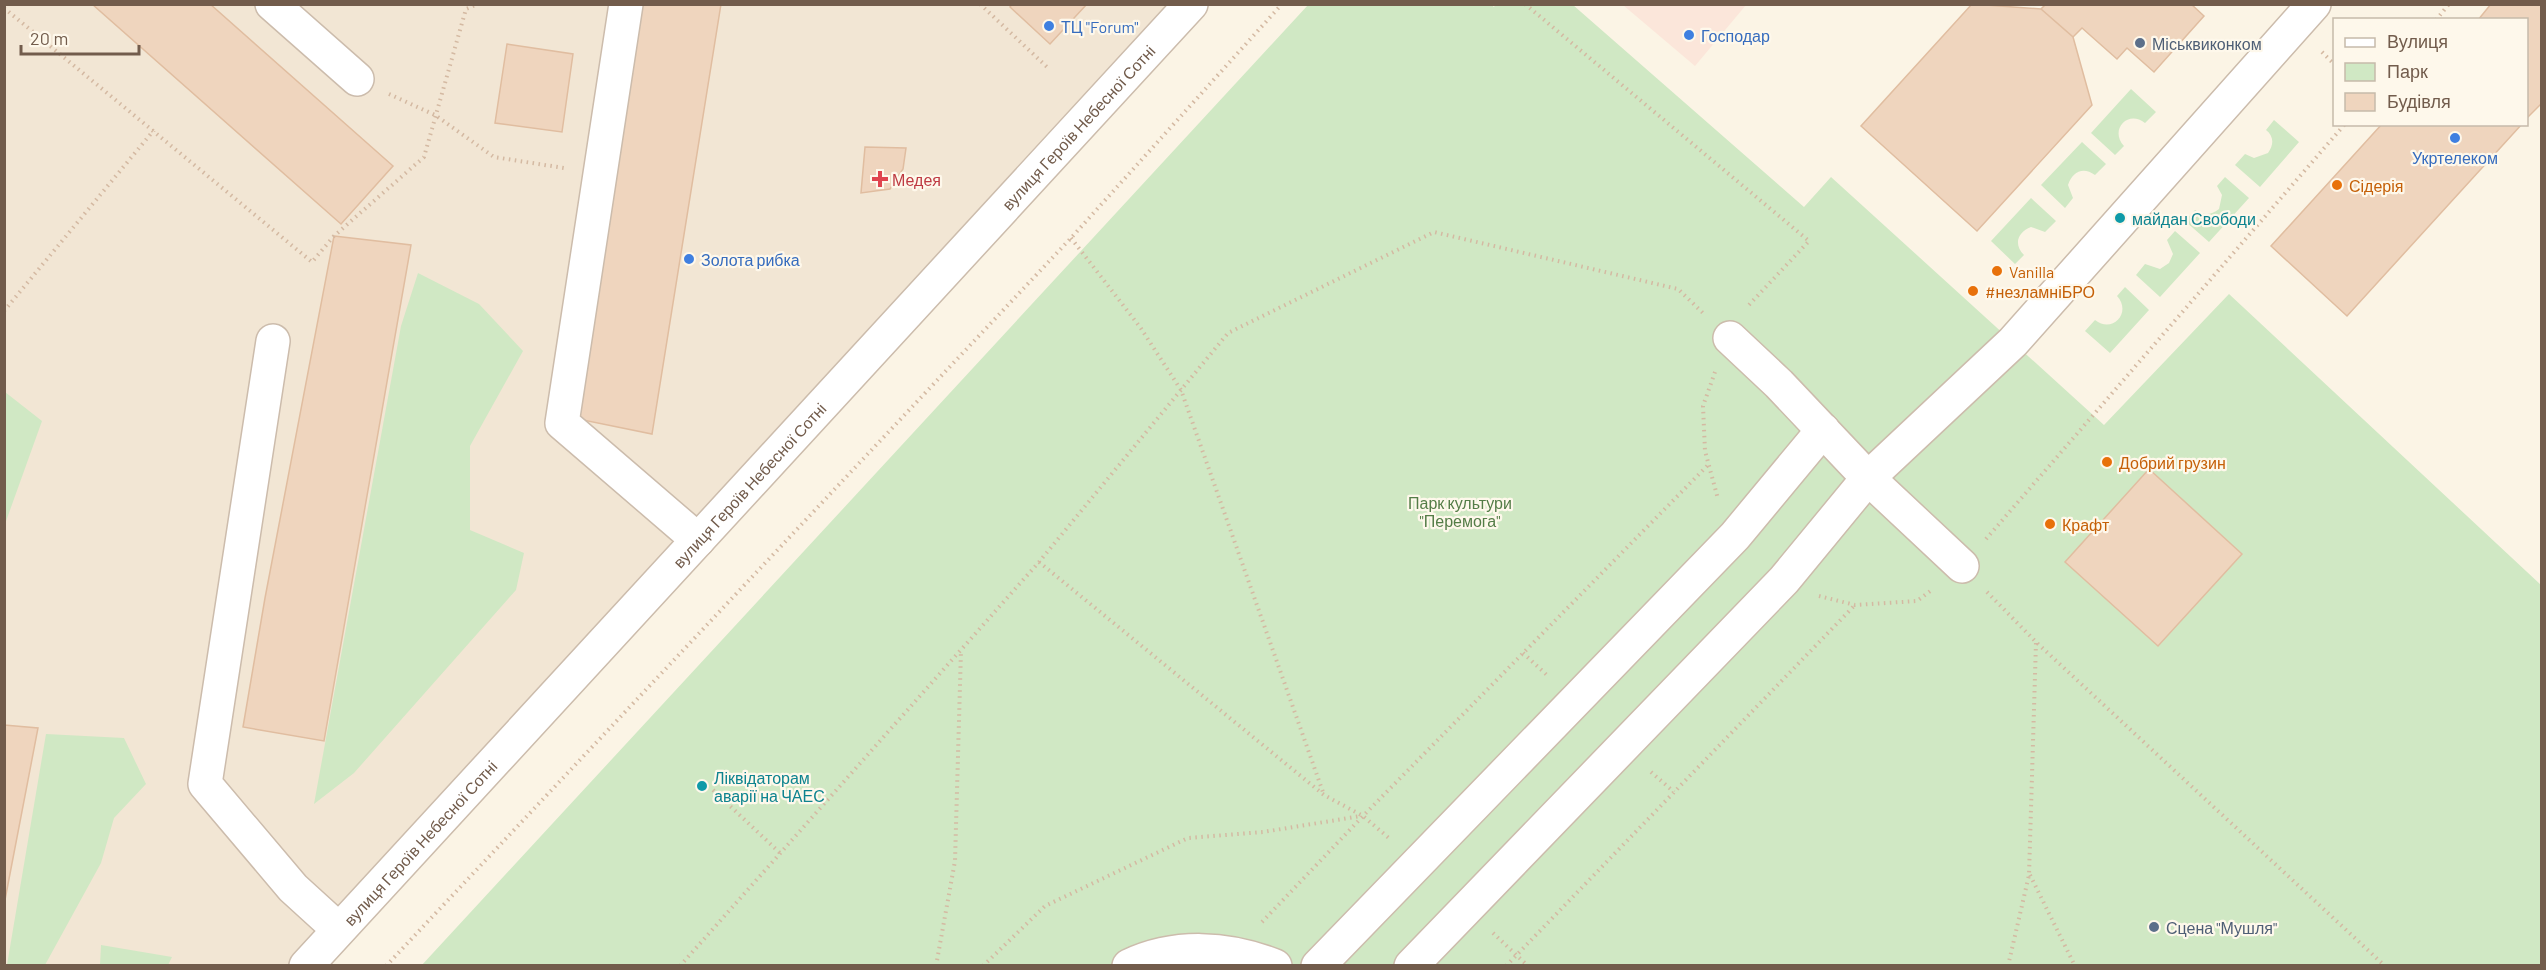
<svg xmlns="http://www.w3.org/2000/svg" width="2546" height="970" viewBox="0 0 2546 970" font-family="Barlow,sans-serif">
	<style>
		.residential { fill: #f2e6d4 }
		.commercial { fill: #fbe6da }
		.green { fill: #d0e8c4 }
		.building { fill: #efd5be; stroke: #e0bda0; stroke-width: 1.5 }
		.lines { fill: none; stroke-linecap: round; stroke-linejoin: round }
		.minor-casing { stroke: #ccbcac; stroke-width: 36 }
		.path { stroke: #d4b9a2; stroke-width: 4; stroke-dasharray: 1.5 4.5; stroke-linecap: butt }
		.minor { stroke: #fff; stroke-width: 33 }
		.shop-dot { fill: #3f7fe0; stroke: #fef8eb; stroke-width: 2 }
		.service-dot { fill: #5c6f8a; stroke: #fef8eb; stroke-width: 2 }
		.health-dot { fill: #e0444e; stroke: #fef8eb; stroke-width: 2 }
		.food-dot { fill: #e8710a; stroke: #fef8eb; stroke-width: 2 }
		.culture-dot { fill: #0f9aa8; stroke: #fef8eb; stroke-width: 2 }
		.labels { text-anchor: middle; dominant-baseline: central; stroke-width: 4.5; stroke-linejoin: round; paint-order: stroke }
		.shop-label { font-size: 16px; fill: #366cbe; stroke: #fef8eb; text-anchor: start }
		.service-label { font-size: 16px; fill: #4e5e75; stroke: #fef8eb; text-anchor: start }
		.street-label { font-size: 16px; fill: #725c4c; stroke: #fef8eb }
		.health-label { font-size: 16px; fill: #be3a42; stroke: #fef8eb; text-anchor: start }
		.food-label { font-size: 16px; fill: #c56008; stroke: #fef8eb; text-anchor: start }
		.culture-label { font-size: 16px; fill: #0d838f; stroke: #fef8eb; text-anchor: start }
		.park-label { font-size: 16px; fill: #547d47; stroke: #fef8eb }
	</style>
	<rect width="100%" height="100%" fill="#fbf4e5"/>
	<!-- residential -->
	<path class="residential" d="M5,5H1191L306,965L5,966Z"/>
	<!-- commercial -->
	<path class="commercial" d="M1623,5H1746L1695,66Z"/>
	<!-- green -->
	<path class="green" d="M1490,4L1494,7L1496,4L1573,5L1804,207L1831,177L2104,425L2229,294L2541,585V965L421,966L1308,5Z
		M2131,89L2156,112L2145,123C2128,109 2109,130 2124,146L2115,155L2091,133Z
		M2274,120L2299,142L2260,187L2235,165L2245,154L2254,158L2268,153C2274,145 2274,136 2266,130Z
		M2082,142L2106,164L2095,175C2083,166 2072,172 2068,185L2073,198L2065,208L2041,185Z
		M2225,177L2249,198L2209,242L2185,221L2195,210C2204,216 2211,215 2219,209L2222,195L2217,186Z
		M2031,198L2056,221L2045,232L2031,227C2018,232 2013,244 2024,255L2015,264L1991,241Z
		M2175,231L2200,253L2160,297L2136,275L2145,264L2160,269L2169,263L2173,254L2167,240Z
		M418,273L479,304L523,351L470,446V530L524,553L516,590L354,773L314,804L401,326Z
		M2125,287L2149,310L2110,353L2085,331L2095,320C2113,334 2132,312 2117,296Z
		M5,392L42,421L5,524Z
		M46,734L124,738L146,784L114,818L101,863L45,965H7Z
		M101,945L172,957L168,965H100Z"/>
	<!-- building -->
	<path class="building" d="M92,4H210L393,166L341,224Z
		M641,4H721L652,434L578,419Z
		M1012,4H1087L1050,44L1010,7Z
		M1972,4L2041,9L2073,37L2092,105L1977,231L1861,126Z
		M2046,4H2191L2204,16L2154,72L2127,48L2117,59L2082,28L2073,37L2041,9Z
		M2491,4H2542V103L2526,119V20H2478Z
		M507,44L573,54L562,132L495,123Z
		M2382,124H2522L2347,316L2271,246Z
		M865,147L906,148L903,169L890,189L861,193Z
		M334,236L411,245L324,741L243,727L265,598Z
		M2149,469L2242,554L2158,646L2065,562Z
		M4,725L38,728L4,905Z"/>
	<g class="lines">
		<defs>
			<g id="minor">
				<path d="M272,4L357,79"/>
				<path d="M626,4L562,423L698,540"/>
				<path d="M1730,338L1779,384L1868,478L1962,566"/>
				<path d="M273,341L205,784L293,888L338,929"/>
				<path id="s1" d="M306,966L1191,4"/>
				<path d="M1129,966C1175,944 1228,947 1275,966"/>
				<path d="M1318,966L1735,536L1823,430"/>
				<path d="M1411,966L1784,580L1868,478L2013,342L2314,4"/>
			</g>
		</defs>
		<!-- minor casing -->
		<use href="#minor" class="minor-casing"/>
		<!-- path -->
		<path class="path" d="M980,4L1047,67
			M1525,4L1809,241L1747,307
			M4,8L312,262L334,236L424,157L466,9L478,4
			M2436,20L2449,4
			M2322,52L2334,64
			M389,94L435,115L494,157L564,168
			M1071,238L1140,327L1181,390L1324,795
			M4,311L154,130
			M1715,372L1703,406L1705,451L1718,499
			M1986,539L2345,124
			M1039,562L1324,795L1363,816L1390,839
			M1987,592L2036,642L2385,966
			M1819,596L1855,605L1917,601L1933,589
			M1523,653L1549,677
			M1651,772L1674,792
			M713,790L780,853
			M2030,875L2075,966
			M1262,922L1363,816L1709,464
			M1493,933L1528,966
			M386,966L1071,238L1282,4
			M680,966L1039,562L1228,333L1434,232L1678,289L1703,313
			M936,966L955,861L961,650
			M983,966L1045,906L1188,838L1263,832L1361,816
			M1506,966L1855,605
			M2008,966L2029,875L2036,642"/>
		<!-- minor -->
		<use href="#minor" class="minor"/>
	</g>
	<!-- markers -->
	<g class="shop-dot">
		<circle cx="1049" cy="26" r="6"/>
		<circle cx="1689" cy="35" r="6"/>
		<circle cx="2455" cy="138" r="6"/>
		<circle cx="689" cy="259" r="6"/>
	</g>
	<g class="service-dot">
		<circle cx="2140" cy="43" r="6"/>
		<circle cx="2154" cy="927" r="6"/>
	</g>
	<path class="health-dot" d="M877 170h6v6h6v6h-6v6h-6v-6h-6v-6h6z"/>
	<g class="food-dot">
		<circle cx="2337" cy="185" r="6"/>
		<circle cx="1997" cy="271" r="6"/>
		<circle cx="1973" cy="291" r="6"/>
		<circle cx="2107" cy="462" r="6"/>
		<circle cx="2050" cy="524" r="6"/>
	</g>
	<g class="culture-dot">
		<circle cx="2120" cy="218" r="6"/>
		<circle cx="702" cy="786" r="6"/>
	</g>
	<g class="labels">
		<!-- shop labels -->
		<g class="shop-label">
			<text x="1061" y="26">ТЦ "Forum"</text>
			<text x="1701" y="35">Господар</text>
			<text x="2455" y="157" text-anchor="middle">Укртелеком</text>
			<text x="701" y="259">Золота рибка</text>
		</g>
		<!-- service labels -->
		<g class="service-label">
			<text x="2152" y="43">Міськвиконком</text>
			<text x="2166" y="927">Сцена "Мушля"</text>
		</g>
		<!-- street labels -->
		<g class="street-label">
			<text stroke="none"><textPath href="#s1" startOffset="1140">вулиця Героїв Небесної Сотні</textPath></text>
			<text stroke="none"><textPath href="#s1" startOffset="654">вулиця Героїв Небесної Сотні</textPath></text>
			<text stroke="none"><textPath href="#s1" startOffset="168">вулиця Героїв Небесної Сотні</textPath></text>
		</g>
		<!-- health labels -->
		<g class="health-label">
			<text x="892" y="179">Медея</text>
		</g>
		<!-- food labels -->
		<g class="food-label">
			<text x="2349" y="185">Сідерія</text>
			<text x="2009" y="271">Vanilla</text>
			<text x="1985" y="291">#незламніБРО</text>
			<text x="2119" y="462">Добрий грузин</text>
			<text x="2062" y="524">Крафт</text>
		</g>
		<!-- culture labels -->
		<g class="culture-label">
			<text x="2132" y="218">майдан Свободи</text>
			<text x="714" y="777">Ліквідаторам<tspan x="714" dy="18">аварії на ЧАЕС</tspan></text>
		</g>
		<!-- park labels -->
		<g class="park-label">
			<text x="1460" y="502">Парк культури<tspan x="1460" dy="18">"Перемога"</tspan></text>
		</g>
	</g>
	<!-- border -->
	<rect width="2546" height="970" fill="none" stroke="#725c4c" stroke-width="12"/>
	<!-- legend -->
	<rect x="2333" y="18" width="195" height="108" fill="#fef8eb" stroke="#c6baab" stroke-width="1.5"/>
	<rect x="2345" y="38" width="30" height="9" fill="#ffffff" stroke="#c6baab" stroke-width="1.5"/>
	<text x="2387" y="48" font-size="18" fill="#725c4c">Вулиця</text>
	<rect x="2345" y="63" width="30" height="18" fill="#d0e8c4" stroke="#c6baab" stroke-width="1.5"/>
	<text x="2387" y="78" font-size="18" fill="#725c4c">Парк</text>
	<rect x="2345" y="93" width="30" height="18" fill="#efd5be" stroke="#c6baab" stroke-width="1.5"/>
	<text x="2387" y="108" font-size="18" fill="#725c4c">Будівля</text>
	<!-- scale -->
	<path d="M21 45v9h118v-9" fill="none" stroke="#725c4c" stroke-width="3"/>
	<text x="30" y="45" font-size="18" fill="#725c4c" stroke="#fef8eb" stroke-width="4.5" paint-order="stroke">20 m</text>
</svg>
